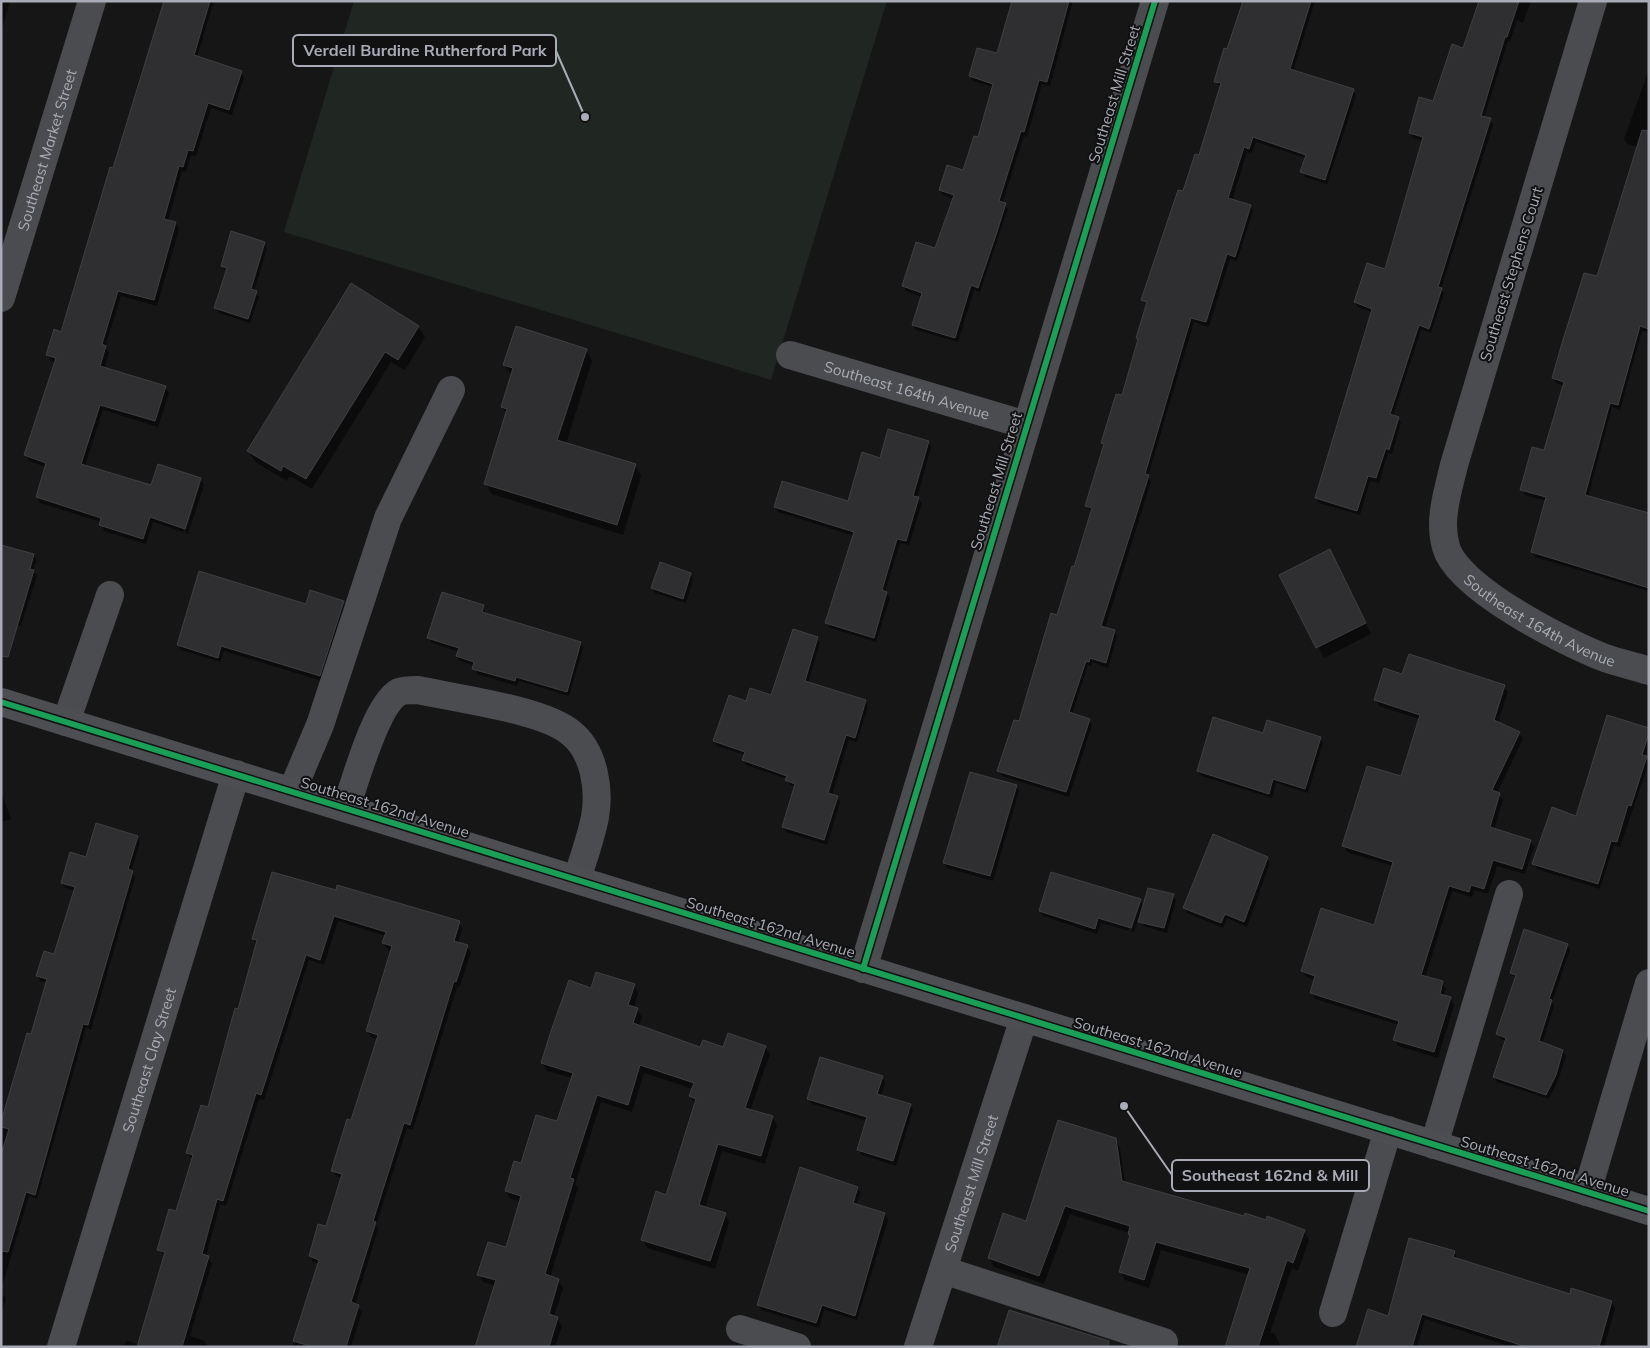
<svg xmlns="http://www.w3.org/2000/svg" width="1650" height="1348" viewBox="0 0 1650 1348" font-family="Mulish,sans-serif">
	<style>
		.green { fill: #202621 }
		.shadow { fill: #0007 }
		.building { fill: #2f2f31; stroke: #3f4043 }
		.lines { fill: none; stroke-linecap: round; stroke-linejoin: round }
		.minor { stroke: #4b4c4f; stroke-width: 28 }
		.major { stroke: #4d4e51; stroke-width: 28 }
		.cycleway-casing { stroke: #111112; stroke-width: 9 }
		.cycleway { stroke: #1a9f57; stroke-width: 6 }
		.labels { text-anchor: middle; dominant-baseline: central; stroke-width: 4; stroke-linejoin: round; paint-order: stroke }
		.street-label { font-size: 15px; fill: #a9acb6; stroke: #111112 }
		.leader { fill: none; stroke: #a9acb6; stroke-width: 2 }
		.callout-dot { fill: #a9acb6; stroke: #111112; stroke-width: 2 }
		.callout { fill: #111112; stroke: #a9acb6; stroke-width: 2 }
		.callout-label { font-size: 16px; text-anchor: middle; font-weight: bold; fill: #a9acb6 }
	</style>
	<rect width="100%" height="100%" fill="#161617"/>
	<!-- green -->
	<path class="green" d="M354,1H887L771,380L284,232Z"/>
	<!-- shadow -->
	<path class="shadow" d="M1,1H10L1,32Z
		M165,1H214L197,57L241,72L244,78L232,115L211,108L196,156L191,155L186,172L182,171L168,221L176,223L179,229L157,306L121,296L105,347L109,353L104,369L165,387L169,393L158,427L103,410L85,466L152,487L200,479L204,485L188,534L185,533L201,482H199L183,532L153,522L146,544L104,531L101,522L40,503L37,497L46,467L29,461L26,455L56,363L51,361L48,355L62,333Z
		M1014,1H1073L1050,86L1042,84L1027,137L1024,136L1002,204L1008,209L980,292L974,290L958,342L916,330L913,325L922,297L906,291L903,286L936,250L954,199L943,195L940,190L963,172L978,139L993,87L973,81L970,76L997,55Z
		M1245,1H1315L1293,72L1353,90L1356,96L1327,184L1305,177L1302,172L1306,158L1256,142L1252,153L1247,152L1232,201L1250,206L1253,211L1237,261L1230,259L1209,327L1194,322L1148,476L1151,482L1105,628L1114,631L1117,636L1108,668L1092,662V666L1088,665L1072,715L1089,720L1092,725L1069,797L1002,776L999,771L1020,722L1075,568L1092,512L1087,506L1105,447L1102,443L1123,397L1147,305L1142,299L1200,156L1221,87L1216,82Z
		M1481,1H1531L1523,23L1517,20L1510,42L1508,41L1484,118L1490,119L1493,125L1441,289L1444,294L1431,333L1421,330L1393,416L1398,418L1401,423L1392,454L1388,453L1379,483L1370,481L1360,515L1319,503L1316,498L1372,312L1358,307L1355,302L1385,270L1423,141L1413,138L1410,133L1434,103L1464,50Z
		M1649,69V333L1642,331L1620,410L1612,407L1588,497L1649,588L1648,591L1535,557L1532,552L1546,501L1525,495L1522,490L1545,452L1564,386L1556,383L1554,378L1598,278L1614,220L1616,221L1638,147L1627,144L1624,139Z
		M264,243L267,249L254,291L259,297L250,323L219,313L216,308L227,271L222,266Z
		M418,326L425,337L405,370L391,362L312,489L290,476L287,481L255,462L248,451Z
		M586,350L592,361L566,444L635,465L641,476L623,535L492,494L485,483L507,414L502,407L512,376L504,365Z
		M928,442L931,447L917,498L922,503L909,545L900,543L885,592L890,598L876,642L830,628L827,622L854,536L778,512L775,507L849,503L881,459Z
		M34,555L37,561L33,570L37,576L21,626L1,620Z
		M1335,562L1371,634L1324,658L1281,576Z
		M690,574L693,579L686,603L655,593L652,587Z
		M343,602L346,607L322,681L224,651L220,662L181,650L178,645L306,605Z
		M483,606L485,614L581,643L583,648L569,696L519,681L517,686L477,674L474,666L460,661L457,656L459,652L432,643L429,638Z
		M817,638L820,643L808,683L865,701L868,706L857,742L849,740L832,795L837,797L840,802L827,845L786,832L783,827L796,787L790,785L787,779L746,765L743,760L745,755L717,746L714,741L747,702L772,697Z
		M1403,675L1504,686L1508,692L1498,723L1519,733L1523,739L1497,793L1503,800L1494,830L1530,841L1534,847L1525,874L1497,866L1488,894L1474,890L1472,897L1452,891L1425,978L1442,982L1446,989L1444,996L1450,998L1454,1005L1438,1058L1398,1046L1395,1040L1399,1025L1315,999L1311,993L1315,980L1306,977L1303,971L1375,926L1393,866L1347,852L1344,846L1401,778L1419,719L1379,706L1376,700Z
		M1649,729V746L1645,757L1649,763L1620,847L1614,845L1600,889L1537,869L1534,864L1577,817Z
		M1264,734L1320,738L1323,743L1308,793L1276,783L1272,798L1201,776L1198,771Z
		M1016,786L1019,791L993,881L947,868L944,863Z
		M1,791L11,819L1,822Z
		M137,837L140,842L131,872L135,877L91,1030L86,1028L37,1199L29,1196L1,1290V1127L48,983L40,981L37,976L55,956L75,891L65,888L62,883L87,859Z
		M1267,858L1270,863L1247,927L1227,918L1223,928L1187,913L1184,908Z
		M272,874L459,922L462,929L458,944L467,946L471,953L459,988L457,987L413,1130L407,1128L376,1226L378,1229L355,1305L362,1312L351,1347H293L319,1264L313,1262L310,1256L327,1228L342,1179L336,1176L332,1170L352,1122L377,1039L371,1037L367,1031L392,950L387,949L383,943L386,936L338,921L324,965L309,960L264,1100L259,1099L226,1206L220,1204L206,1257L212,1263L190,1336L204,1340L207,1347H124L126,1340L139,1345L165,1256L159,1249L176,1213L193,1160L187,1153L209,1109L239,1011L257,945L253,938Z
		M1173,896L1176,901L1167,933L1143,926L1138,919L1134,932H1131L1141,902H1138L1129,931L1101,923L1097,934L1043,916L1040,911L1140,900L1144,907Z
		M1567,945L1570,950L1552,1002L1554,1006L1542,1044L1563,1051L1566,1056L1558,1081L1549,1099L1497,1082L1494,1077L1506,1041L1501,1039L1498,1034L1516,979L1511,973Z
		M634,985L638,993L634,1008L637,1009L642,1017L639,1027L701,1048L765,1047L770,1054L750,1111L772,1117L777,1125L765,1164L722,1151L705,1208L725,1214L729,1222L715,1269L647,1248L643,1240L667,1196L695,1105L690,1096L693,1089L644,1073L632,1112L601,1102L575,1184L578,1188L550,1277L558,1280L563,1288L554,1317L557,1318L562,1326L555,1347H476L495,1286L483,1282L479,1274L506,1249L521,1202L511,1199L506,1191L522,1164L557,1123L572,1078L547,1071L542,1063L592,989Z
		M882,1077L885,1082L881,1097L910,1105L913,1110L896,1166L862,1155L859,1150L867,1121L812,1104L809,1099Z
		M1115,1139L1120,1148L1125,1183L1245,1217L1304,1231L1309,1240L1298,1271L1292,1268L1270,1333L1275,1334L1280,1345L1287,1347H1227L1249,1275L1161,1250L1149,1288L1125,1280L1120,1271L1131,1237L1129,1233L1070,1214L1044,1284L994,1267L989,1258Z
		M858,1188L861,1193L856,1205L885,1214L888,1220L857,1320L824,1310L819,1328L761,1310L759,1305Z
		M1454,1252L1458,1260L1570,1295L1612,1302L1615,1309L1604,1347H1512L1425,1319L1417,1347H1358Z
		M1,1293L6,1298L1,1315Z"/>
	<!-- building -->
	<path class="building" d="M164,1H210L194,55L242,71L229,110L208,103L193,151L188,150L183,167L179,166L164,219L176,222L154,300L118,291L102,344L106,346L100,366L166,386L155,421L100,405L81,464L151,485L158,464L201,478L185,529L150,517L143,539L99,525L101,518L36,497L46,463L24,455L56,358L46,355L54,329L61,332L110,167L113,168Z
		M1012,1H1069L1047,82L1039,80L1024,132L1021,131L999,201L1006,203L996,235L978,288L971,285L955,338L912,325L922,293L902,286L916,242L935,248L954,195L939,190L947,165L963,170L974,136L978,137L993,84L969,76L977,48L997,53Z
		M1243,1H1311L1290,69L1354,89L1325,180L1300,172L1306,155L1253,137L1249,149L1244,147L1228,198L1251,205L1235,257L1227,254L1206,322L1191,318L1145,474L1149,475L1101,626L1115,630L1106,663L1090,658L1089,662L1086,661L1069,712L1090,719L1066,792L997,771L1014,720L1019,721L1051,613L1057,615L1072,566L1074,567L1092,508L1085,506L1104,444L1101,443L1116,394L1122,395L1138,339L1136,338L1147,302L1141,300L1178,190L1183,191L1195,154L1199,155L1221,83L1214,82L1224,48L1227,49Z
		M1479,1H1519L1507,37H1505L1481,116L1491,118L1438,287L1442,288L1429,329L1419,325L1390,414L1399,417L1389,450L1386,448L1376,478L1368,476L1357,511L1315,498L1372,309L1354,302L1367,263L1385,269L1423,137L1409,133L1419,97L1433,101L1452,44L1463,48Z
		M1642,130L1649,131V329L1640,326L1618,405L1610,403L1585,495L1649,513V588L1531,552L1546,497L1520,490L1532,447L1544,450L1564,382L1552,378L1562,343L1584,273L1597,276Z
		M231,231L265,242L251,289L257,291L248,319L214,308L227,268L221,266Z
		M351,283L419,326L398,360L385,352L306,479L283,466L281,471L247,451Z
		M516,326L587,349L557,440L636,464L617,525L484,484L507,409L501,407L513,368L503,365Z
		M888,429L929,441L913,496L919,497L906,541L897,539L882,590L887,592L874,638L825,623L854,532L774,507L782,481L848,501L862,452L880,458Z
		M1,545L34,554L30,569L34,570L8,657L1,656Z
		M1330,549L1366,623L1316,648L1279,575Z
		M660,562L691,573L683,599L651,588Z
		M199,571L306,604L310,590L344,601L320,676L221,646L218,658L177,645Z
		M442,592L484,605L482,612L581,642L567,692L516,677L515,681L472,669L474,662L456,656L459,648L427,638Z
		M793,629L818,637L805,681L866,700L855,738L846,735L828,793L838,796L824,840L782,827L795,784L785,780L787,776L742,760L745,752L713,741L729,695L746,701L750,688L771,695Z
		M1409,654L1505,685L1494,720L1520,732L1492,790L1500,793L1490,827L1531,840L1522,869L1493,860L1484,889L1471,885L1469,892L1449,886L1421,975L1443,981L1440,994L1451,997L1434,1052L1393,1040L1399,1021L1310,993L1315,976L1301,971L1321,908L1374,925L1393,862L1342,846L1367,766L1401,776L1420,715L1374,700L1384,668L1402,674Z
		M1607,715L1649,728V733L1642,755L1647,756L1631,806L1628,805L1617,842L1611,841L1598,884L1532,864L1552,807L1576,816Z
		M1213,717L1263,733L1267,720L1321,737L1305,789L1273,779L1269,794L1197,771Z
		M970,772L1017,785L990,876L943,863Z
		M96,823L138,836L128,869L133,871L88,1025L83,1024L35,1195L26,1192L8,1252L1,1251V1155L9,1129L1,1127V1122L27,1033L31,1034L47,979L36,976L44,951L54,954L75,887L61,883L70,852L86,857Z
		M1213,834L1268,857L1244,922L1225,914L1221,923L1183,908Z
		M272,872L336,890L337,885L460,921L454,941L468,945L456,982L454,981L410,1125L404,1123L373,1221L376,1222L351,1302L359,1305L346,1347H313L293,1341L319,1260L309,1256L318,1224L326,1226L342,1174L331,1171L347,1119L351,1120L378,1035L366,1031L392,946L382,943L386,932L334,916L320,960L306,955L261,1095L256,1093L223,1201L217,1199L202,1254L209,1256L182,1347H137L165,1252L157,1250L169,1209L176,1211L193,1155L186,1153L201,1105L208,1107L235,1008L238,1009L257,940L252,939Z
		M1051,872L1141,899L1131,928L1098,918L1095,929L1039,911Z
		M1148,888L1174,894L1164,928L1138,922Z
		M1524,929L1568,944L1549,999L1552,1000L1539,1041L1563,1050L1556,1075L1546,1095L1493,1077L1506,1038L1496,1034L1516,975L1510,973Z
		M596,972L635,984L628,1005L638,1008L633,1023L700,1047L703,1040L723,1047L728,1033L766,1046L745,1108L773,1116L761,1156L718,1144L699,1205L726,1213L710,1261L641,1240L656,1191L666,1195L696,1099L689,1096L694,1083L640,1065L628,1105L597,1095L570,1178L574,1179L545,1274L559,1279L549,1314L558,1317L549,1347H475L496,1280L477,1275L488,1242L506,1247L521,1196L505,1191L514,1161L521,1163L536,1115L557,1121L573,1073L541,1063L551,1031L569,980L591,988Z
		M820,1057L883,1076L877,1094L911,1104L893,1161L857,1150L867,1117L807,1099Z
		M1058,1120L1116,1138L1122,1181L1244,1216L1245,1213L1266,1220L1267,1216L1305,1230L1293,1263L1287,1260L1258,1347H1225L1250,1268L1156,1242L1144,1280L1119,1272L1130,1235L1128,1234L1130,1226L1065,1206L1039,1276L988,1258L1003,1213L1026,1221Z
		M800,1167L858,1187L853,1203L885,1213L855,1316L822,1305L816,1323L757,1305Z
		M1409,1238L1455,1251L1453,1257L1570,1294L1571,1288L1612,1301L1599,1347H1527L1422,1314L1412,1347H1356L1368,1309L1388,1316Z
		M1009,1310L1109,1341L1108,1347H997Z"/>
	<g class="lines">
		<!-- minor -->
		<g class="minor">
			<path id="s1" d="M1593,1L1454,465C1448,491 1438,520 1446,547C1457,588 1566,643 1605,658C1619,663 1634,666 1649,671"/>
			<path id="s2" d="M1,298L92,1"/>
			<path id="s3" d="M790,355L1026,425"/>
			<path d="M66,722L110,595"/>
			<path d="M292,791L320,725L388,518L451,390"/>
			<path d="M346,808C355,782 376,704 399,692C404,690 412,690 418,690C455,698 545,710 571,733C594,751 600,789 595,817C591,838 583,859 577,879"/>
			<path d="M863,969L1155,1"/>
			<path d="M1434,1145L1509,894"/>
			<path d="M1587,1192L1649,983"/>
			<path d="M943,1270L1164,1342"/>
			<path d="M1333,1313L1388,1130"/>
			<path d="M740,1329L797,1347"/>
			<path id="s4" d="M61,1347L236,774"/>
			<path id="s5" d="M918,1347L1024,1018"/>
		</g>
		<!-- major -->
		<path class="major" d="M1,702L1649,1211"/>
		<defs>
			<path id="cycleway" d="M1,702L1649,1211
				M863,969L1155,1"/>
		</defs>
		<!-- cycleway casing -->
		<use href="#cycleway" class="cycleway-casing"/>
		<!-- cycleway -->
		<use href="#cycleway" class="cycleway"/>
	</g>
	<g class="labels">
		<!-- street labels -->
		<g class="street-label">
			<text transform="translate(1114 94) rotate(-73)">Southeast Mill Street</text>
			<text stroke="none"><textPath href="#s2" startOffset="155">Southeast Market Street</textPath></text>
			<text transform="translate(1511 274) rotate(-73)">Southeast Stephens Court</text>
			<text stroke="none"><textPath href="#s3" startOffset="122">Southeast 164th Avenue</textPath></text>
			<text transform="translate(996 481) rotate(-73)">Southeast Mill Street</text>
			<text stroke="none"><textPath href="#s1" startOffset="690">Southeast 164th Avenue</textPath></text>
			<text transform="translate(385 807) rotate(17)">Southeast 162nd Avenue</text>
			<text transform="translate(771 927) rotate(17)">Southeast 162nd Avenue</text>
			<text transform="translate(1158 1047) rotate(17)">Southeast 162nd Avenue</text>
			<text stroke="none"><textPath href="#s4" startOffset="300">Southeast Clay Street</textPath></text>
			<text transform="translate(1545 1166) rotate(17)">Southeast 162nd Avenue</text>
			<text stroke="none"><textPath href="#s5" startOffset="172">Southeast Mill Street</textPath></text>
		</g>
	</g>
	<!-- callouts -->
	<path class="leader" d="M585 117L556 51M1124 1106L1172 1175"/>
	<g class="callout-dot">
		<circle cx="585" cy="117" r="5"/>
		<circle cx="1124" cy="1106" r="5"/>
	</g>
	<g class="callout">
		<rect x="293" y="35" width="263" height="31" rx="5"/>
		<rect x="1172" y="1160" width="197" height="31" rx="5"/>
	</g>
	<g class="callout-label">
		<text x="425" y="56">Verdell Burdine Rutherford Park</text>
		<text x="1270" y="1181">Southeast 162nd &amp; Mill</text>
	</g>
	<!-- border -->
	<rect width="1650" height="1348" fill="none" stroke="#a9acb6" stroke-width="5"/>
</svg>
